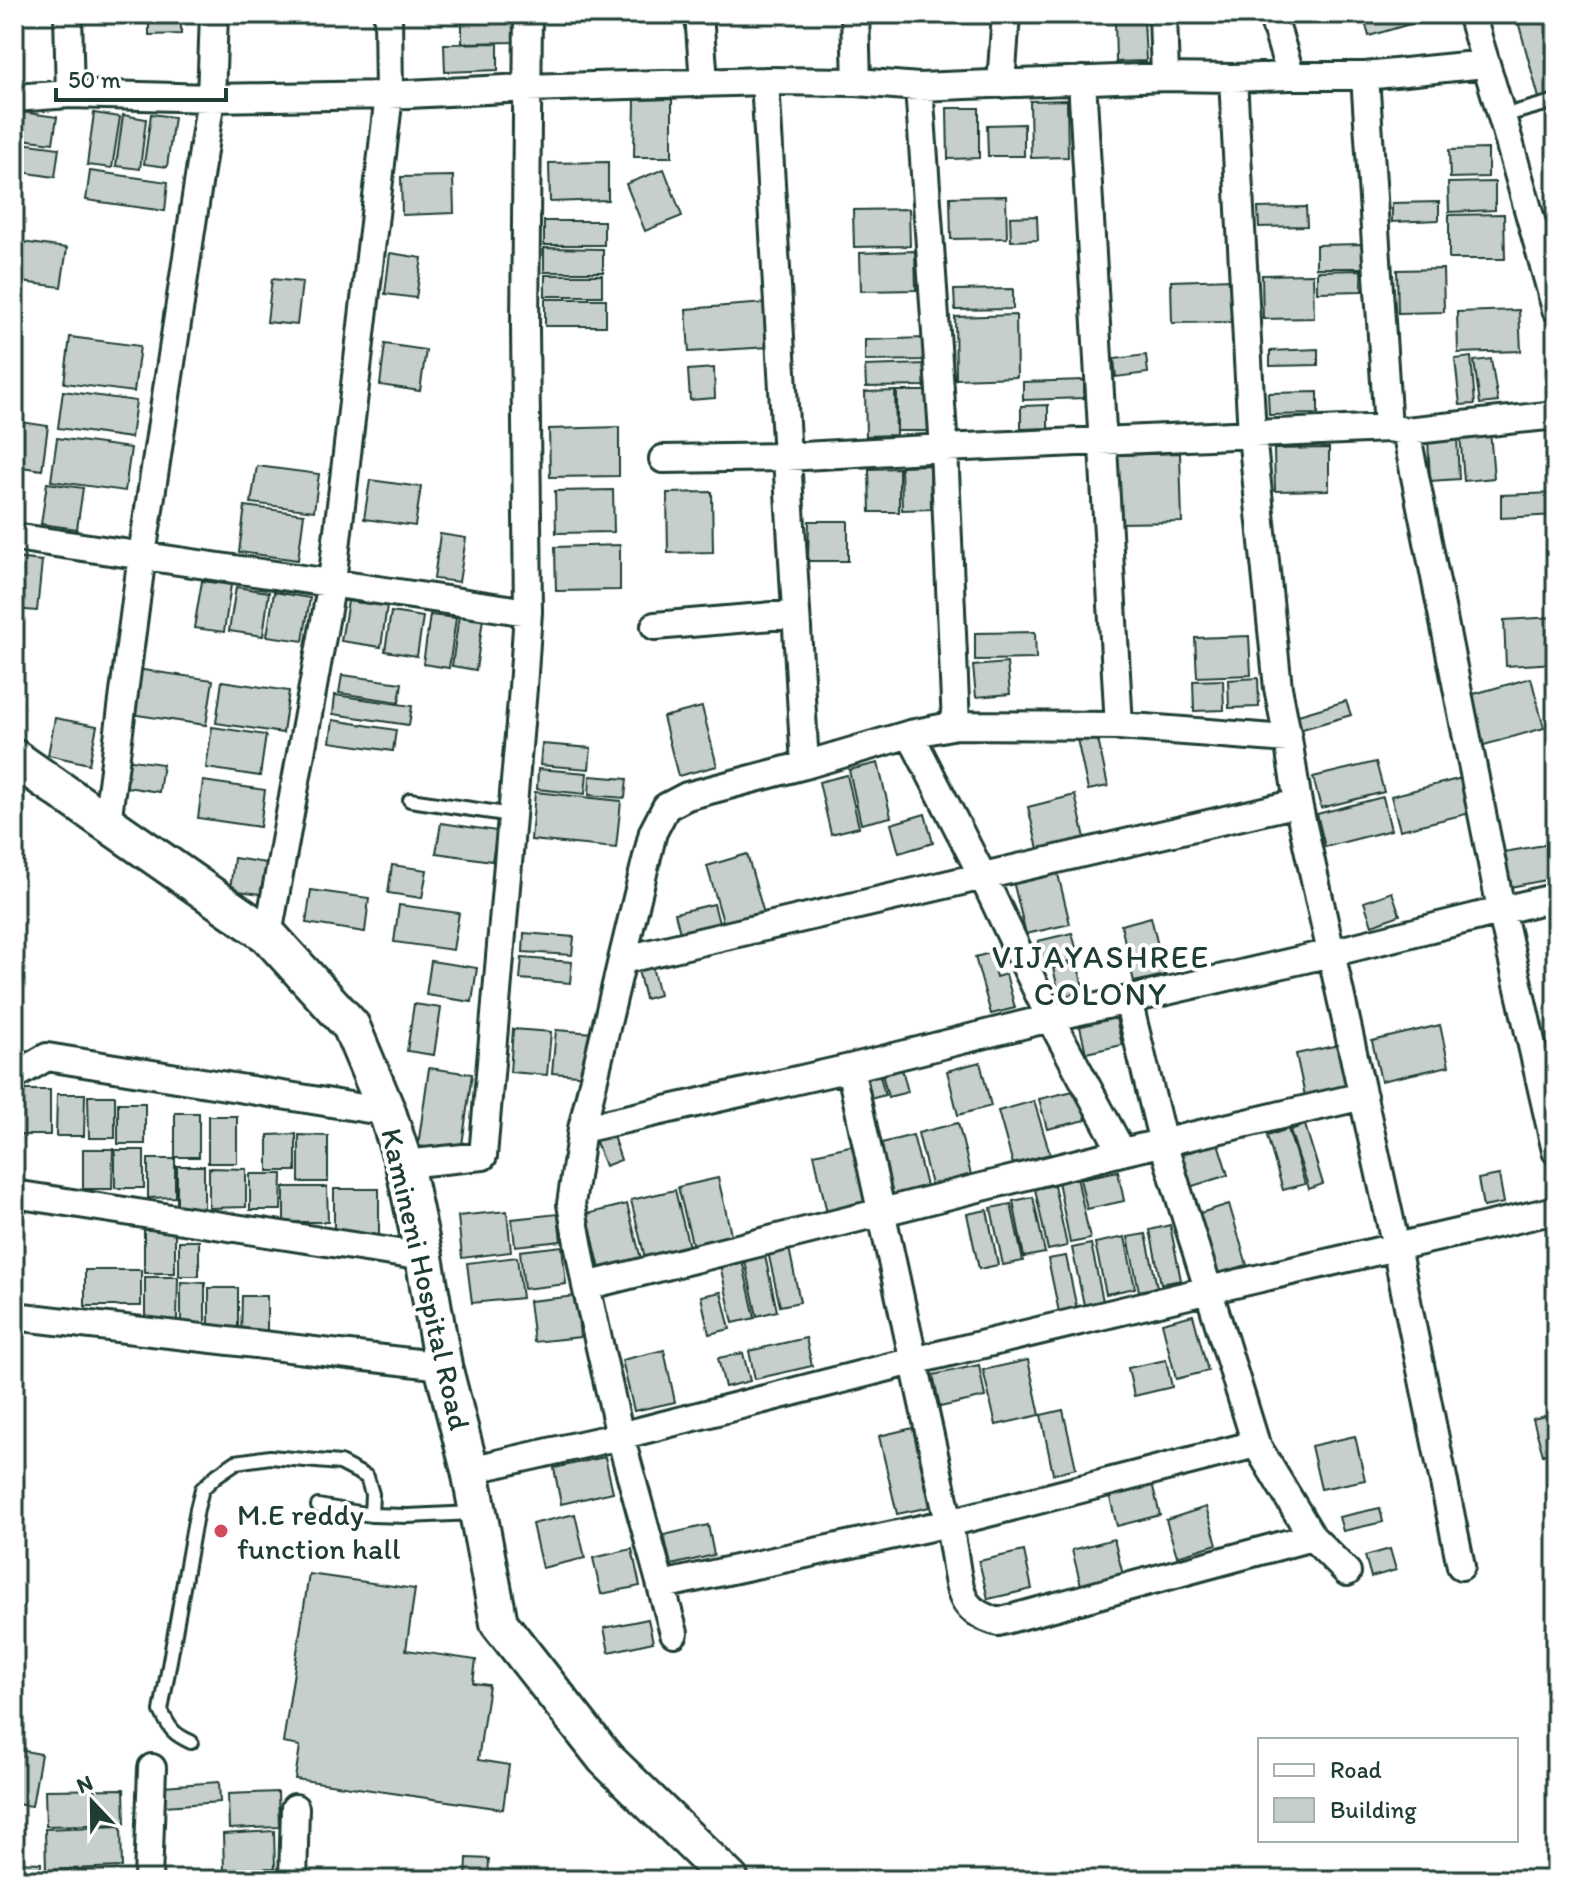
<svg xmlns="http://www.w3.org/2000/svg" width="1570" height="1894" viewBox="0 0 1570 1894" font-family="Itim,sans-serif">
	<style>
		.building { fill: #c7cfcc; stroke: #1f3d34; stroke-width: 2 }
		.lines { fill: none; stroke-linecap: round; stroke-linejoin: round }
		.lane-casing { stroke: #1f3d34; stroke-width: 18 }
		.street-casing { stroke: #1f3d34; stroke-width: 32 }
		.secondary-casing { stroke: #1f3d34; stroke-width: 42 }
		.lane { stroke: #fff; stroke-width: 12 }
		.street { stroke: #fff; stroke-width: 26 }
		.secondary { stroke: #fff; stroke-width: 36 }
		.poi-dot { fill: #d1495b; stroke: #fff; stroke-width: 3 }
		.labels { text-anchor: middle; dominant-baseline: central; stroke-width: 8; stroke-linejoin: round; paint-order: stroke }
		.street-label { font-size: 30px; fill: #1f3d34; stroke: #fff }
		.poi-label { font-size: 30px; fill: #1f3d34; stroke: #fff; text-anchor: start }
		.neighbourhood-label { font-size: 32px; letter-spacing: 2px; fill: #1f3d34; stroke: #fff }
	</style>
	<rect width="100%" height="100%" fill="#fff"/>
	<filter id="ink" filterUnits="userSpaceOnUse"><feTurbulence type="fractalNoise" baseFrequency=".0125" numOctaves="2"/><feDisplacementMap in="SourceGraphic" scale="16" xChannelSelector="R" yChannelSelector="G"/><feConvolveMatrix kernelMatrix="1 2 1 2 8 2 1 2 1" color-interpolation-filters="sRGB"/></filter>
	<g filter="url(#ink)">
		<!-- building -->
		<path class="building" d="M149,14H181V34L149,35Z
			M1367,14H1418L1420,21L1369,36L1363,15Z
			M1516,14H1556V93L1539,98Z
			M516,18V42L462,43V19Z
			M1115,20H1144L1146,61L1116,62Z
			M498,43V70L445,72L444,44Z
			M672,99V157H634L635,100Z
			M1067,100L1068,157L1031,158L1030,101Z
			M947,108H979V158L948,159Z
			M14,111L57,117L53,143L14,138Z
			M94,113L120,117L112,168L87,165Z
			M151,114L174,117L167,167L144,164Z
			M123,115L146,119L140,169L116,166Z
			M1024,124V156H988L987,125Z
			M14,142L59,148L55,177L14,171Z
			M1488,149V177L1450,178L1449,150Z
			M608,162V200L550,202L549,163Z
			M664,169L682,216L645,231L626,184Z
			M90,171L168,182L165,211L86,200Z
			M453,176L454,213L402,215L401,177Z
			M1495,182V210L1449,212L1448,183Z
			M1006,196L1007,238L951,239L950,197Z
			M1439,202V220L1392,222V203Z
			M1306,207L1307,226L1259,227L1258,208Z
			M909,209L910,246L854,247L853,210Z
			M1504,214L1505,259H1449V215Z
			M1037,216L1038,240L1011,241L1010,217Z
			M544,221H604V245H544Z
			M14,241L67,248L61,287L14,281Z
			M1363,244V268H1316V245Z
			M544,248L603,249V272H544Z
			M915,251L916,290L861,291L860,253Z
			M390,253L422,258L416,298L385,294Z
			M1443,269L1444,312L1398,313L1397,270Z
			M1361,270L1362,291L1317,292V271Z
			M1313,274L1314,318L1263,319L1262,275Z
			M545,275H602V296H545Z
			M272,279L302,282L297,325L267,322Z
			M1232,279V322L1172,323L1171,281Z
			M1013,289V309L955,310L954,290Z
			M545,299H606V326H545Z
			M766,303L769,347L689,352L686,309Z
			M1519,310L1521,351L1458,353L1457,312Z
			M1016,315L1017,377L956,379L955,317Z
			M70,337L140,346L134,392L64,383Z
			M925,338V360L865,361V340Z
			M385,344L426,350L420,391L380,385Z
			M1318,349V365L1270,366V351Z
			M1146,355L1148,373L1116,377L1114,359Z
			M1471,357L1475,404L1460,405L1455,359Z
			M1491,359L1498,402L1480,404L1474,361Z
			M925,364V386L866,387L865,366Z
			M714,368L715,398L690,400L688,370Z
			M14,378L24,380L19,411L14,410Z
			M1084,380V398L1023,400V382Z
			M63,391L136,401L131,438L58,428Z
			M895,391L896,435L866,436L865,392Z
			M897,391H927L928,431H897Z
			M1318,392V414L1269,415L1268,393Z
			M1048,405V428L1021,429V406Z
			M14,421L48,426L42,470L14,466Z
			M619,427V476L550,477L549,429Z
			M1490,431L1494,478L1464,481L1460,434Z
			M1457,437L1459,479L1430,481L1428,438Z
			M57,438L131,448L125,491L51,481Z
			M1329,448V490L1275,491L1274,449Z
			M1180,453L1182,522L1119,523L1118,455Z
			M930,465L931,509L902,510L901,466Z
			M257,466L319,474L314,511L251,503Z
			M899,468V512H870L869,469Z
			M370,480L421,487L415,526L364,519Z
			M47,483L83,488L77,529L41,524Z
			M613,490L614,532L556,533L555,491Z
			M712,492L713,552L668,553L667,493Z
			M1556,493V515L1501,518V495Z
			M245,506L304,514L298,560L239,552Z
			M809,521H848V561H808Z
			M440,534L466,538L459,582L434,579Z
			M620,545V590L556,591L555,547Z
			M14,558L42,561L37,611L14,609Z
			M202,581L231,585L224,632L194,628Z
			M236,587L269,592L263,636L229,631Z
			M274,592L310,598L303,641L267,636Z
			M348,601L387,606L381,647L341,641Z
			M391,612L423,617L417,656L385,651Z
			M430,615L456,618L449,668L423,664Z
			M459,615L483,618L476,670L452,666Z
			M1556,617V663L1506,666L1504,620Z
			M14,622L19,623L14,675Z
			M1035,632L1036,659L975,660V633Z
			M1249,636L1251,675L1197,677L1195,638Z
			M1007,663L1010,694L976,697L973,666Z
			M136,669L213,680L206,725L130,714Z
			M342,675L402,683L399,702L339,693Z
			M1258,678L1259,707L1229,708L1228,680Z
			M1531,678L1544,728L1477,747L1463,697Z
			M1223,680L1224,710L1194,711L1193,681Z
			M222,681L289,691L283,733L216,723Z
			M335,695L412,706L409,725L333,714Z
			M1346,701L1351,715L1299,730L1295,716Z
			M702,707L717,766L678,776L663,717Z
			M55,718L97,726L89,764L48,755Z
			M333,720L396,730L393,751L330,742Z
			M212,727L266,735L260,776L206,768Z
			M1097,735L1108,786L1088,790L1077,739Z
			M542,744L591,748L589,769L540,765Z
			M124,759L163,764L159,792L120,786Z
			M1376,762L1384,792L1321,808L1313,777Z
			M878,763L891,817L861,824L849,770Z
			M538,769L587,773L585,794L537,789Z
			M847,775L859,827L831,834L819,782Z
			M590,776L627,779L625,798L589,795Z
			M1462,778L1470,813L1400,830L1391,796Z
			M203,781L265,790L260,827L198,818Z
			M535,792L621,801L616,848L531,840Z
			M1075,795L1085,838L1038,849L1028,807Z
			M1383,797L1391,830L1325,847L1317,814Z
			M925,814L933,843L899,853L891,824Z
			M441,823L497,831L492,861L436,853Z
			M1556,843V878L1510,887L1504,852Z
			M747,854L764,914L724,925L707,866Z
			M234,858L273,864L268,895L230,890Z
			M392,865L427,870L422,898L388,893Z
			M1057,870L1070,924L1026,934L1013,881Z
			M311,890L369,898L365,932L306,923Z
			M1392,892L1400,915L1372,925L1364,902Z
			M714,904L720,927L681,937L675,913Z
			M399,905L459,913L453,950L394,942Z
			M1151,917L1165,975L1134,982L1121,925Z
			M524,933L574,937L572,955L523,952Z
			M1072,933L1079,959L1044,967L1038,941Z
			M990,953L996,977L1006,974L1015,1008L991,1014L975,957Z
			M522,958L572,962L570,983L520,979Z
			M431,961L477,968L472,1002L426,995Z
			M1077,962L1084,991L1060,997L1053,968Z
			M652,966L659,995L645,999L638,970Z
			M414,1004L441,1008L434,1055L407,1051Z
			M1115,1014L1122,1045L1086,1053L1079,1022Z
			M1440,1025L1449,1066L1381,1081L1372,1041Z
			M513,1029L551,1032L547,1075L510,1072Z
			M556,1030L594,1033L590,1076L552,1073Z
			M1339,1045L1348,1086L1305,1096L1296,1054Z
			M980,1062L991,1106L958,1115L947,1071Z
			M901,1065L908,1092L888,1097L881,1070Z
			M429,1068L472,1074L461,1152L418,1146Z
			M878,1068L885,1095L870,1099L863,1071Z
			M17,1090H50V1135H17Z
			M1078,1090L1086,1120L1047,1129L1039,1099Z
			M57,1094H85L84,1136H56Z
			M88,1096H115V1138H89Z
			M1034,1101L1050,1154L1013,1164L998,1111Z
			M118,1103H145V1144H118Z
			M175,1113H199V1157H175Z
			M208,1116H237V1163H208Z
			M958,1123L972,1179L932,1189L918,1133Z
			M1305,1125L1323,1184L1309,1189L1290,1130Z
			M1288,1129L1305,1184L1283,1190L1267,1136Z
			M612,1133L621,1160L605,1166L595,1139Z
			M296,1134V1171H268V1135Z
			M299,1135L328,1136V1182H299Z
			M913,1135L928,1194L892,1203L878,1144Z
			M1218,1143L1228,1175L1186,1188L1177,1156Z
			M854,1145L867,1204L827,1213L814,1154Z
			M83,1149H113L112,1189H83Z
			M115,1150H144V1188H115Z
			M148,1159H175V1197L148,1198Z
			M177,1166H204V1208H177Z
			M209,1168L246,1169V1207L209,1208Z
			M1118,1171L1124,1201L1087,1209L1080,1179Z
			M250,1174H282L281,1210H250Z
			M1499,1175L1504,1203L1483,1207L1478,1179Z
			M1077,1177L1090,1239L1070,1243L1058,1181Z
			M718,1178L732,1238L693,1247L678,1187Z
			M1054,1185L1067,1246L1048,1250L1035,1189Z
			M284,1187H327L328,1222H284Z
			M334,1189H379V1235H334Z
			M675,1190L689,1247L645,1258L631,1200Z
			M1033,1197L1045,1253L1024,1257L1013,1201Z
			M627,1204L641,1259L600,1269L587,1214Z
			M1011,1204L1023,1261L1003,1265L991,1208Z
			M1229,1204L1247,1265L1209,1276L1191,1216Z
			M987,1210L998,1265L979,1269L967,1214Z
			M507,1211L511,1252L462,1258L458,1216Z
			M558,1214L561,1241L515,1246L512,1219Z
			M1170,1225L1181,1280L1161,1284L1150,1230Z
			M144,1230H175V1273H144Z
			M1146,1234L1157,1287L1139,1291L1128,1237Z
			M1125,1237L1135,1288L1106,1294L1095,1243Z
			M179,1241H199V1276H179Z
			M1091,1244L1103,1301L1084,1305L1072,1248Z
			M562,1246L566,1284L524,1289L520,1251Z
			M789,1248L800,1302L780,1306L768,1252Z
			M765,1256L777,1311L757,1316L745,1261Z
			M1066,1256L1077,1309L1059,1312L1048,1259Z
			M517,1257L522,1298L472,1303L467,1263Z
			M742,1260L755,1318L733,1323L720,1265Z
			M85,1270H141V1306H85Z
			M145,1277H178L177,1320H145Z
			M181,1282L205,1283V1325H181Z
			M209,1288H238V1328H209Z
			M721,1292L730,1329L709,1334L701,1296Z
			M242,1296H267V1336H241Z
			M576,1296L580,1337L534,1342L529,1301Z
			M1193,1315L1208,1371L1176,1379L1162,1323Z
			M806,1338L812,1366L755,1379L749,1351Z
			M664,1350L675,1402L634,1411L622,1360Z
			M743,1353L750,1381L725,1387L718,1358Z
			M1028,1360L1040,1415L996,1425L983,1370Z
			M1166,1360L1172,1387L1134,1396L1128,1368Z
			M979,1365L985,1397L940,1407L933,1375Z
			M1063,1410L1076,1468L1053,1474L1041,1415Z
			M1556,1413V1452L1543,1455L1533,1419Z
			M913,1428L930,1507L897,1514L879,1436Z
			M1355,1436L1365,1480L1321,1489L1311,1446Z
			M605,1457L613,1492L561,1504L554,1468Z
			M1151,1479L1160,1515L1117,1526L1108,1490Z
			M1206,1507L1217,1544L1177,1556L1166,1520Z
			M1380,1508L1383,1522L1343,1531L1339,1517Z
			M575,1514L585,1558L542,1568L532,1524Z
			M708,1525L714,1555L671,1565L664,1535Z
			M1114,1539L1123,1575L1081,1585L1072,1550Z
			M632,1549L640,1586L601,1594L593,1558Z
			M1390,1549L1396,1570L1371,1577L1365,1556Z
			M1024,1551L1032,1589L988,1599L979,1561Z
			M309,1574L415,1589L406,1650L476,1660L473,1683L489,1685L478,1760L509,1765L503,1809L295,1779L300,1746L283,1743Z
			M648,1619L653,1642L609,1652L604,1628Z
			M14,1749L41,1754L32,1806L14,1804Z
			M219,1782L220,1802L165,1806L163,1786Z
			M124,1789L125,1824L46,1826L45,1790Z
			M278,1792L279,1827L229,1829L228,1794Z
			M121,1826L122,1867L46,1870L45,1829Z
			M274,1831L275,1868L224,1870L223,1834Z
			M467,1858L489,1859L488,1880H466Z
			M14,1862L41,1863L40,1880H14Z
			M278,1874V1880H218V1878Z
			M691,1875V1880H637V1879Z"/>
		<g class="lines">
			<defs>
				<path id="lane" d="M1502,116L1556,101
					M410,800L512,815
					M318,1506L371,1515L408,1516L474,1513
					M191,1742C173,1734 170,1729 161,1711L197,1509L202,1489L217,1475L236,1462L270,1457L340,1463L367,1477L372,1494L371,1515"/>
				<path id="street" d="M68,14L70,94
					M699,14L704,82
					M855,14L857,82
					M1163,14L1165,77
					M1272,14L1291,76
					M1471,14L1505,127L1556,309
					M1365,76L1388,428
					M1233,78L1252,435L1278,688L1288,739L1298,803L1396,1247L1461,1566
					M1082,80L1119,726
					M765,81L805,765
					M1001,84L1006,14
					M919,87L944,448L956,725
					M14,98L70,94L211,98L389,95L526,88L765,81L857,82L919,87L1165,77L1233,78L1291,76H1365L1485,64
					M1406,431L1501,909L1556,1151
					M663,459L786,457L944,448L1388,428L1406,431L1556,415
					M14,537L528,612L525,327L528,14
					M655,626L796,614
					M910,734L983,877L1050,1018L1122,1152
					M107,823L142,555L211,98L214,14
					M268,935L332,582L389,95L388,14
					M622,960L1298,803
					M1128,1000L1163,1143L1256,1444L1312,1537L1347,1572
					M850,1068L949,1523C951,1538 954,1552 956,1567C961,1599 965,1612 998,1622L1312,1537
					M14,1078L16,1075L47,1057L387,1112
					M582,1129L850,1068L1050,1018L1331,953L1556,897
					M404,1164L483,1156L523,688L528,612
					M14,1194L424,1257
					M586,1286L1122,1152L1363,1096
					M14,1316L443,1366
					M470,1470L620,1436L913,1361L1209,1290L1556,1210
					M662,1585L949,1523L1256,1444
					M674,1633L620,1436L586,1286L571,1204L582,1129L622,960L653,832L666,807L687,796L805,765L910,734L956,725L1119,726L1288,739
					M148,1880L152,1768
					M293,1880L295,1808"/>
				<path id="secondary" d="M14,758L268,935L351,1026L387,1112L404,1164L424,1257L443,1366L470,1470L499,1623L605,1758L730,1880"/>
			</defs>
			<!-- lane casing -->
			<use href="#lane" class="lane-casing"/>
			<!-- street casing -->
			<use href="#street" class="street-casing"/>
			<!-- secondary casing -->
			<use href="#secondary" class="secondary-casing"/>
			<!-- lane -->
			<use href="#lane" class="lane"/>
			<!-- street -->
			<use href="#street" class="street"/>
			<!-- secondary -->
			<use href="#secondary" class="secondary"/>
		</g>
	</g>
	<!-- markers -->
	<circle class="poi-dot" cx="221" cy="1531" r="8"/>
	<g class="labels">
		<!-- street labels -->
		<g class="street-label">
			<text transform="translate(426 1279) rotate(77)">Kamineni Hospital Road</text>
		</g>
		<!-- poi labels -->
		<g class="poi-label">
			<text x="237" y="1514">M.E reddy<tspan x="237" dy="34">function hall</tspan></text>
		</g>
		<!-- neighbourhood labels -->
		<g class="neighbourhood-label">
			<text x="1101" y="957">VIJAYASHREE<tspan x="1101" dy="37">COLONY</tspan></text>
		</g>
	</g>
	<!-- margin -->
	<rect width="1570" height="1894" fill="none" stroke="#fff" stroke-width="48"/>
	<rect x="24" y="24" width="1522" height="1846" fill="none" stroke="#1f3d34" stroke-width="3" filter="url(#ink)"/>
	<!-- legend -->
	<rect x="1258" y="1738" width="260" height="104" fill="#ffffff" stroke="#a5b1ae" stroke-width="2"/>
	<rect x="1274" y="1764" width="40" height="12" fill="#ffffff" stroke="#a5b1ae" stroke-width="2"/>
	<text x="1330" y="1778" font-size="24" fill="#1f3d34">Road</text>
	<rect x="1274" y="1798" width="40" height="24" fill="#c7cfcc" stroke="#a5b1ae" stroke-width="2"/>
	<text x="1330" y="1818" font-size="24" fill="#1f3d34">Building</text>
	<!-- north arrow -->
	<g transform="translate(92 1802) rotate(338)" stroke="#ffffff" stroke-width="6" paint-order="stroke">
	<path d="M0-6L14 30L0 20L-14 30Z" fill="#1f3d34"/>
	<text y="-12" font-size="22" font-weight="bold" text-anchor="middle" fill="#1f3d34">N</text>
	</g>
	<!-- scale -->
	<path d="M56 88v12h170v-12" fill="none" stroke="#1f3d34" stroke-width="4"/>
	<text x="68" y="88" font-size="24" fill="#1f3d34" stroke="#ffffff" stroke-width="6" paint-order="stroke">50 m</text>
</svg>
